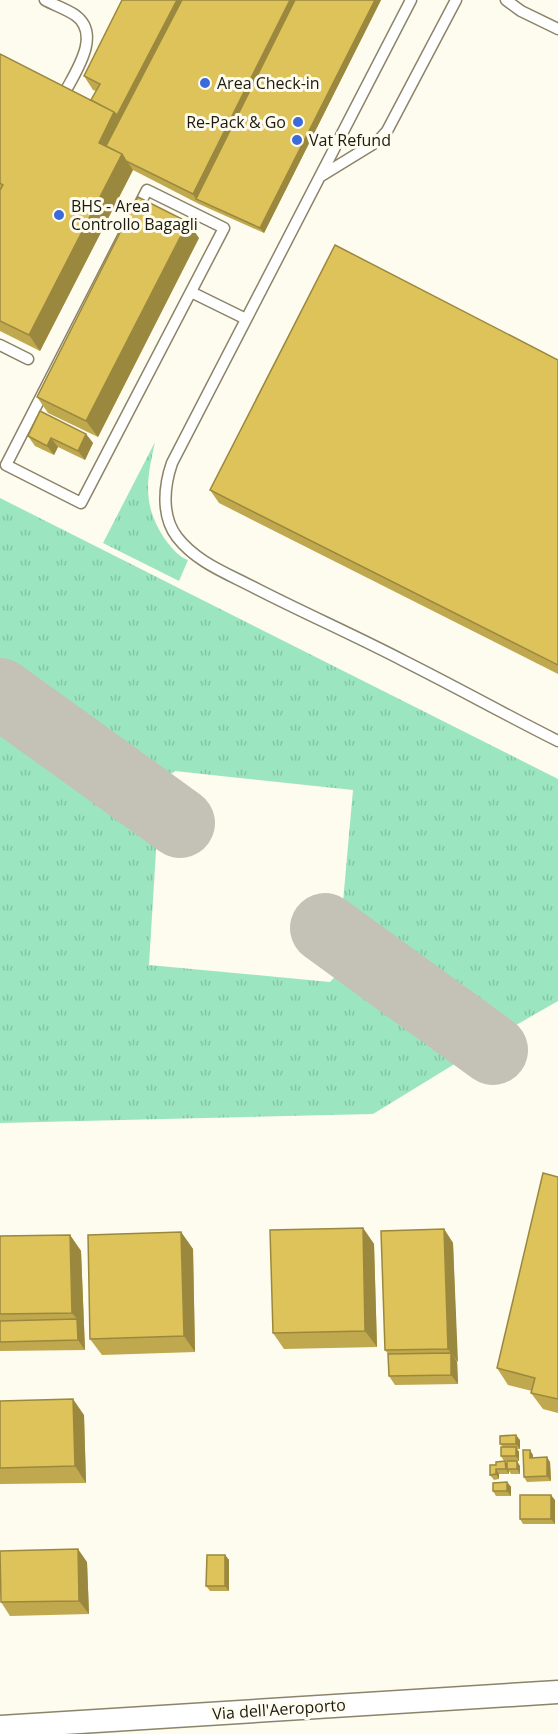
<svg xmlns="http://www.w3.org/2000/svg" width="558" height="1734" viewBox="0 0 558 1734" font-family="'Open Sans',sans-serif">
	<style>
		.grass { fill: url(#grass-tufts) }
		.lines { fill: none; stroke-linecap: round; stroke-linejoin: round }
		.taxiway { stroke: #c4c1b6; stroke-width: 70 }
		.service-casing { stroke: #8b8469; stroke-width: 13 }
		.minor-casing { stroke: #8b8469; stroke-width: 25 }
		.service { stroke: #fff; stroke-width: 10 }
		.minor { stroke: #fff; stroke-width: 22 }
		.wall { fill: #bfa84d }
		.shaded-wall { fill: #9b883f }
		.building { fill: #dec35a; stroke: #9b883f; stroke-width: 1.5 }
		.poi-dot { fill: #3b6ada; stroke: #fefbef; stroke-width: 2 }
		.labels { text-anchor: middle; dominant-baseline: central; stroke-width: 6; stroke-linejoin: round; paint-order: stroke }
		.poi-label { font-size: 16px; fill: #1c190f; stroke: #fefbef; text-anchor: start }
		.street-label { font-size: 16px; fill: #1c190f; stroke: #fefbef }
	</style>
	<defs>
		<pattern id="grass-tufts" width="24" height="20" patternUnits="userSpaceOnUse" patternTransform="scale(1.5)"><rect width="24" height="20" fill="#9be6c1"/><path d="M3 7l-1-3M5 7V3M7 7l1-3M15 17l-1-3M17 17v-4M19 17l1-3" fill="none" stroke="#85c5a5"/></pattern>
	</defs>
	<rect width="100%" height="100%" fill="#fefbef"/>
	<!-- grass -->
	<path class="grass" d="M155,442C146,482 142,507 167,542C174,550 178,556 188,560L179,581L103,543Z
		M0,498L558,779V1001L504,1032L342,913L353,790L175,771L161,781L0,663Z
		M0,721L157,834L149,965L330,982L341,970L466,1057L373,1114L0,1123Z"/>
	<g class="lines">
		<!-- taxiway -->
		<path class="taxiway" d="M0,693L180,823
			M325,928L493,1050"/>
		<defs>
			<path id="service" d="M45,0C54,5 66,9 75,15C102,34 76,71 65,92
				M411,0L172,463C164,486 161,516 177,537C197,563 229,574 257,589C306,614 356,636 404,661C456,687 506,715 558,741
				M506,0L521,11L558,29
				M321,176L378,141L387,131L456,0
				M147,190L224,228L81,503L6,465Z
				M191,292L246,319
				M0,345L28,359"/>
			<path id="minor" d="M0,1727L558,1692"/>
		</defs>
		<!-- service casing -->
		<use href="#service" class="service-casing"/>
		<!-- minor casing -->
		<use href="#minor" class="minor-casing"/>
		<!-- service -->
		<use href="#service" class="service"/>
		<!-- minor -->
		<use href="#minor" class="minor"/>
	</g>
	<!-- wall -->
	<path class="wall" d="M122,0H381L264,233L199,204L133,170L40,351L0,331V54L91,100L96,91L93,90L84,76Z
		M199,238L98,437L48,413L37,397Z
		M558,360V674L219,503L210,490Z
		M86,434L93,443L85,460L58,447L54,455L35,446L28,436Z
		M558,1177V1413L543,1409L531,1393L532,1391L508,1385L497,1368Z
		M363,1228L374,1244L377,1347L284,1349L273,1333Z
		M444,1229L453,1243L458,1384L395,1385L389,1376L388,1354L385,1350Z
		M181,1232L193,1249L195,1352L102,1355L90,1339Z
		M70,1235L81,1251L85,1350L0,1351V1236Z
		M0,1401L84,1415L86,1483L0,1484Z
		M520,1440V1449H517L519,1452V1461H504L501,1456L503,1447L500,1444Z
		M533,1455V1458L550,1462L551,1481L527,1482L524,1477Z
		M507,1464L520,1466V1474H511L509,1471V1474H499V1479L494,1480L490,1475V1465Z
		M507,1482L511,1487V1496H496L493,1491Z
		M555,1500V1524H523L520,1519Z
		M225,1555L229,1560V1591H210L206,1586Z
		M87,1562L89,1614L10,1616L1,1602Z"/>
	<!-- shaded-wall -->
	<path class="shaded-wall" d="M177,0H193L104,149L99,143L114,112Z
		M290,0H302L196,199L193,194Z
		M375,0H381L264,233L260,228Z
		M122,154L133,170L40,351L29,335Z
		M188,222L199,238L98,437L86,421Z
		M86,434L93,443L85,460L78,451Z
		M51,438L58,447L54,455L47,446Z
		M363,1228L374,1244L377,1347L365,1331Z
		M444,1229L453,1243L458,1362L448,1349Z
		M181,1232L193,1249L195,1352L184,1336Z
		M70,1235L81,1251L85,1350L78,1340L77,1319L72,1313Z
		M451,1353L457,1362L458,1384L451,1375Z
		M73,1399L84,1415L86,1483L75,1466Z
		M516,1435L520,1440V1449L516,1444Z
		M516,1447L519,1452V1461L516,1456Z
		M530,1450L533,1455V1463L530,1458Z
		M547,1457L550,1462L551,1481L547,1476Z
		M505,1461L509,1466L507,1469L509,1471V1474L506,1469Z
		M517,1461L520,1466V1474L517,1469Z
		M496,1469L499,1474V1479L496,1474Z
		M507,1482L511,1487V1496L507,1491Z
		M551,1495L555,1500V1524L551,1519Z
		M78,1549L87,1562L89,1614L79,1601Z
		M225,1555L229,1560V1591L225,1586Z"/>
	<!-- building -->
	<path class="building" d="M122,0H177L117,115L114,112L91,100L100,84L84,76Z
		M182,0H290L193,194L126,161L122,154L106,146Z
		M295,0H375L260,228L196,199Z
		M0,54L114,112L99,143L122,154L29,335L0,321V190L3,185L0,183Z
		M138,197L188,222L86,421L37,397Z
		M335,245L558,360V665L210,490Z
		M40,411L86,434L78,451L51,438L47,446L28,436Z
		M543,1173L558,1177V1399L531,1393L535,1378L497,1368Z
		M363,1228L365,1331L273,1333L270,1230Z
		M444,1229L448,1349L385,1350L381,1231Z
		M181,1232L184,1336L90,1339L88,1235Z
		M70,1235L72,1313L0,1314V1236Z
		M77,1319L78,1340L0,1342V1321Z
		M451,1353V1375L389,1376L388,1354Z
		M73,1399L75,1466L0,1468V1401Z
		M516,1435V1444H500V1436Z
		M501,1447H516V1456H501Z
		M523,1450H530V1458L547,1457V1476L524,1477Z
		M505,1461L506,1469H496V1474L490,1475V1465H496V1462Z
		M507,1461H517V1469H507Z
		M507,1482V1491H493V1483Z
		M520,1495H551V1519H520Z
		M78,1549L79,1601L1,1602L0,1551Z
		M207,1555H225V1586H206Z"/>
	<!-- markers -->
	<g class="poi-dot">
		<circle cx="205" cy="83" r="6"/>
		<circle cx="298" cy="122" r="6"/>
		<circle cx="297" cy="140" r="6"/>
		<circle cx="59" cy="215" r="6"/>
	</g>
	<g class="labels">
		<!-- poi labels -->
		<g class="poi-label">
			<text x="217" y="83">Area Check-in</text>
			<text x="286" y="122" text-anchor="end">Re-Pack &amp; Go</text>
			<text x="309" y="140">Vat Refund</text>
			<text x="71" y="206">BHS - Area<tspan x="71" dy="18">Controllo Bagagli</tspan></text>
		</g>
		<!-- street labels -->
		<g class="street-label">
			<text transform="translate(279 1709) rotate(-4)">Via dell'Aeroporto</text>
		</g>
	</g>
</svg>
